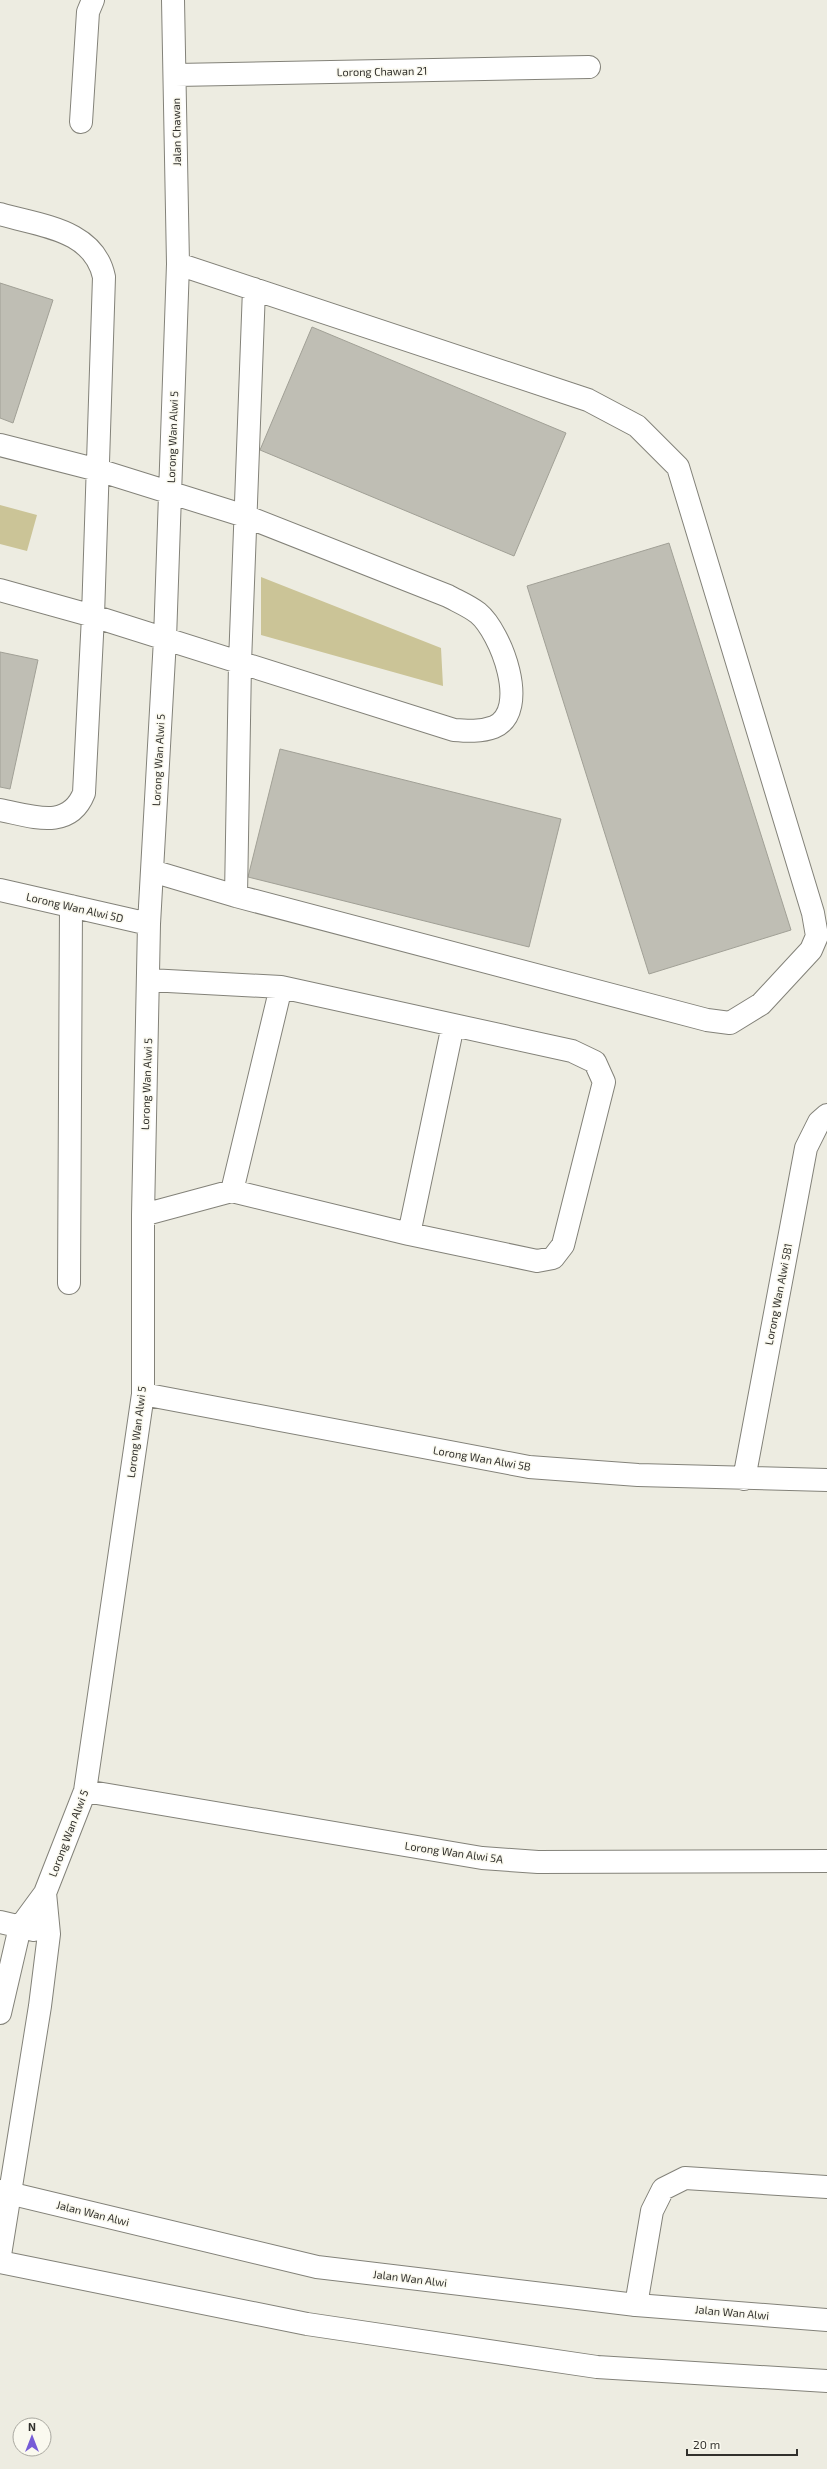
<svg xmlns="http://www.w3.org/2000/svg" width="827" height="2469" viewBox="0 0 827 2469" font-family="'Exo 2',sans-serif">
	<style>
		.green { fill: #cbc497 }
		.building { fill: #bfbeb4; stroke: #a1a096 }
		.lines { fill: none; stroke-linecap: round; stroke-linejoin: round }
		.minor-casing { stroke: #838279; stroke-width: 24 }
		.major-casing { stroke: #838279; stroke-width: 24 }
		.minor { stroke: #fff; stroke-width: 22 }
		.major { stroke: #fff; stroke-width: 22 }
		.labels { text-anchor: middle; dominant-baseline: central; stroke-width: 3; stroke-linejoin: round; paint-order: stroke }
		.street-label { font-size: 11px; fill: #31302c; stroke: #faf9ef }
	</style>
	<rect width="100%" height="100%" fill="#edece1"/>
	<!-- green -->
	<path class="green" d="M0,505L37,515L27,551L0,544Z
		M261,577L441,648L443,686L261,635Z"/>
	<!-- building -->
	<path class="building" d="M0,283L53,300L13,423L0,418Z
		M312,327L566,433L514,556L260,450Z
		M669,543L791,930L649,974L527,586Z
		M0,652L38,660L10,789L0,787Z
		M280,749L561,819L529,947L248,877Z"/>
	<g class="lines">
		<defs>
			<path id="minor" d="M176,75L589,67
				M81,122L88,12L93,0
				M0,214C40,226 94,229 104,277L93,616L84,793C69,831 32,816 0,810
				M0,445L98,470L245,516L448,596C457,601 469,606 478,613C501,632 531,711 494,727C481,732 467,731 454,730L93,616L0,590
				M152,871L236,896L707,1020L730,1023L761,1004L811,950L817,936L813,913L678,467L637,426L588,400L178,264
				M0,890L149,924
				M236,896L240,663L254,289
				M232,1191L281,987
				M143,1215L232,1191L409,1234L537,1261L553,1258L563,1245L604,1082L595,1062L572,1051L281,987L149,980
				M409,1234L453,1025
				M69,1283L71,906
				M143,1394L529,1467L638,1475L827,1480
				M744,1479L806,1148L819,1122L827,1115
				M85,1791L482,1858L538,1862L827,1861
				M0,1922L34,1930
				M0,2013L20,1927L45,1893L85,1791L143,1394V1215L149,924L165,639L178,264L173,0
				M0,2255L40,2006L49,1934L45,1893
				M636,2305L652,2211L663,2189L685,2178L827,2187"/>
			<path id="major" d="M0,2191L317,2267L636,2305L827,2320
				M0,2262L307,2324L597,2367L827,2381"/>
		</defs>
		<!-- minor casing -->
		<use href="#minor" class="minor-casing"/>
		<!-- major casing -->
		<use href="#major" class="major-casing"/>
		<!-- minor -->
		<use href="#minor" class="minor"/>
		<!-- major -->
		<use href="#major" class="major"/>
	</g>
	<g class="labels">
		<!-- street labels -->
		<g class="street-label">
			<text transform="translate(382 71) rotate(-1)">Lorong Chawan 21</text>
			<text transform="translate(176 132) rotate(-91)">Jalan Chawan</text>
			<text transform="translate(172 437) rotate(-88)">Lorong Wan Alwi 5</text>
			<text transform="translate(158 760) rotate(-87)">Lorong Wan Alwi 5</text>
			<text transform="translate(75 907) rotate(13)">Lorong Wan Alwi 5D</text>
			<text transform="translate(146 1084) rotate(-88)">Lorong Wan Alwi 5</text>
			<text transform="translate(778 1294) rotate(-79)">Lorong Wan Alwi 5B1</text>
			<text transform="translate(136 1432) rotate(-83)">Lorong Wan Alwi 5</text>
			<text transform="translate(482 1458) rotate(10)">Lorong Wan Alwi 5B</text>
			<text transform="translate(68 1833) rotate(-69)">Lorong Wan Alwi 5</text>
			<text transform="translate(454 1852) rotate(8)">Lorong Wan Alwi 5A</text>
			<text transform="translate(93 2213) rotate(14)">Jalan Wan Alwi</text>
			<text transform="translate(410 2278) rotate(7)">Jalan Wan Alwi</text>
			<text transform="translate(732 2312) rotate(5)">Jalan Wan Alwi</text>
		</g>
	</g>
	<!-- north arrow -->
	<g transform="translate(32 2437)"><circle r="19" fill="#faf9ef" stroke="#aaa9a1"/>
	<path d="M0-3L7 15L0 10L-7 15Z" fill="#765cd7"/>
	<text y="-6" font-size="11" font-weight="bold" text-anchor="middle" fill="#31302c">N</text>
	</g>
	<!-- scale -->
	<path d="M687 2449v6h110v-6" fill="none" stroke="#31302c" stroke-width="2"/>
	<text x="693" y="2449" font-size="12" fill="#31302c" stroke="#faf9ef" stroke-width="3" paint-order="stroke">20 m</text>
</svg>
